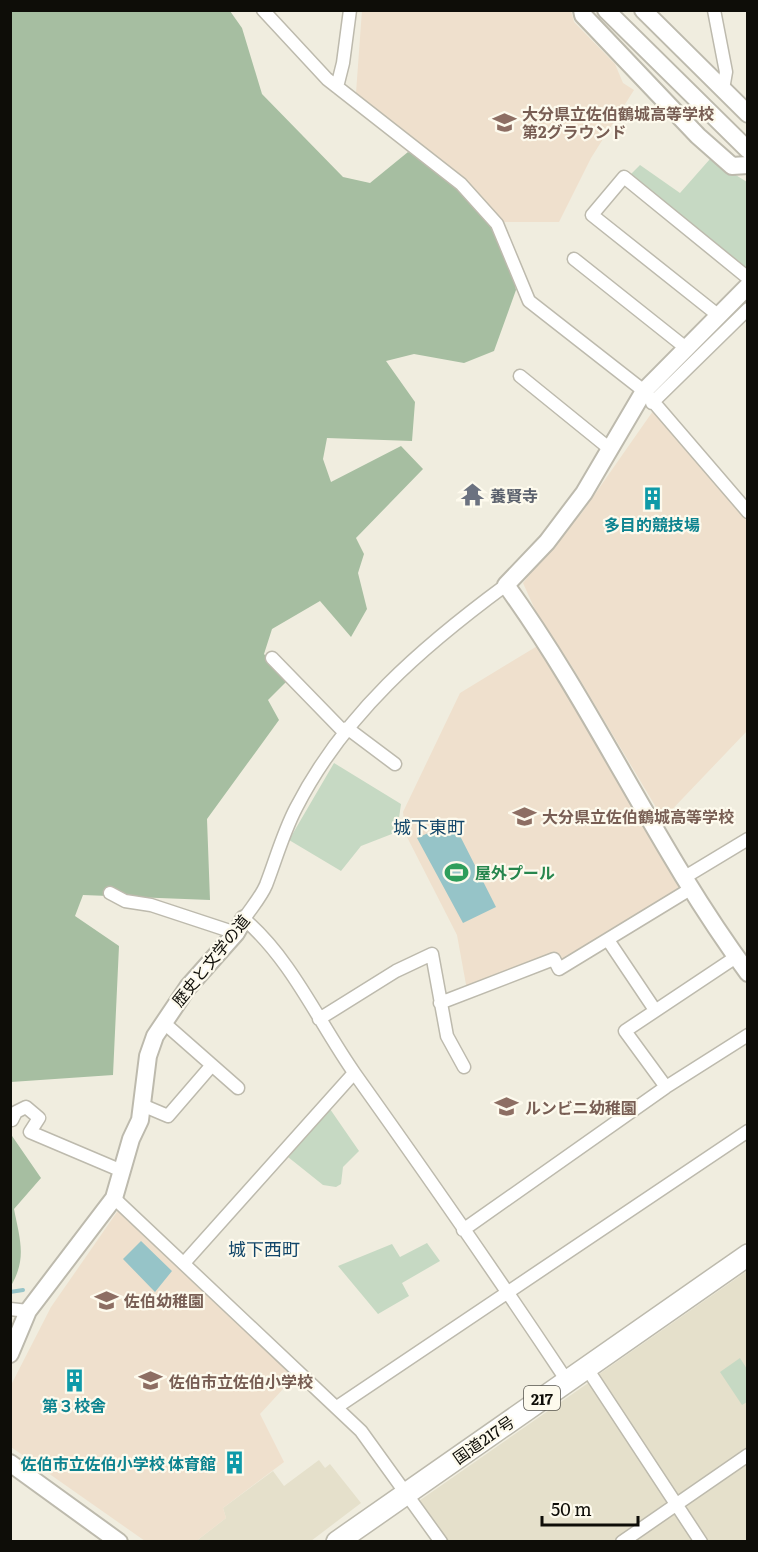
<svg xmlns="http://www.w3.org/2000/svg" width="758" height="1552" viewBox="0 0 758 1552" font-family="Literata,'Noto Sans JP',serif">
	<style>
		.built { fill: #e5e0cb }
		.education { fill: #efe0cd }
		.green { fill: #c6d9c3 }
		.forest { fill: #a6bea1 }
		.water { fill: #96c4c8 }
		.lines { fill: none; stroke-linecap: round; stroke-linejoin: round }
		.stream { stroke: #96c4c8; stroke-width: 4 }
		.street-casing { stroke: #bdbaad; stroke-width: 15 }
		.secondary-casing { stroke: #bdbaad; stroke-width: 20 }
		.highway-casing { stroke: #bdbaad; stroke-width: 24 }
		.street { stroke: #fff; stroke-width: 12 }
		.secondary { stroke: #fff; stroke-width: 16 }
		.highway { stroke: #fff; stroke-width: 21 }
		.labels { text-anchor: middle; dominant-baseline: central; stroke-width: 4.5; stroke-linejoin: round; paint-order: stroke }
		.shield { fill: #fdfaed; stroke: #56544d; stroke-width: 1.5 }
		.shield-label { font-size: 15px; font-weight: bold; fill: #0e0d08 }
		.education-label { font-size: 16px; font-weight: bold; fill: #785e54; stroke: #fdfaed; text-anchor: start }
		.worship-label { font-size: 16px; font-weight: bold; fill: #5b616d; stroke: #fdfaed; text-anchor: start }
		.culture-label { font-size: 16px; font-weight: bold; fill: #0d838f; stroke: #fdfaed }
		.leisure-label { font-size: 16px; font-weight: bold; fill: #27864d; stroke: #fdfaed; text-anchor: start }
		.street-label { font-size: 16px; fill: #0e0d08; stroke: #fdfaed }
		.neighbourhood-label { font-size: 18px; fill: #124669; stroke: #fdfaed }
	</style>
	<rect width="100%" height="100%" fill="#f0eddf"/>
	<!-- built -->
	<path class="built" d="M747,1271V1451L677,1501L595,1377Z
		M591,1381L673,1504L618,1541L443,1542L416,1503Z
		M747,1456V1541H703L678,1505Z
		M319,1460L325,1468L330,1464L361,1503L311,1541L195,1542L226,1518L223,1508L273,1471L284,1486Z
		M676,1507L699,1542H625Z"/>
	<!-- education -->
	<path class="education" d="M362,10L571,11L574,22L615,64L623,83L634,90L591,158L559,222H504L475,189L356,93Z
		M653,411L747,521V731L663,819L573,668L537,614L523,583L574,519L581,514Z
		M539,645L689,887L560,962L467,990L457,935L406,835L403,812L460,693Z
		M117,1212L125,1213L295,1376L260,1414L284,1462L223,1508L226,1518L195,1542L145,1541L11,1447L10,1387L51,1307Z"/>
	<!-- green -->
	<path class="green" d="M710,159L747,182V270L630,175L640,165L680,193Z
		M334,763L401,804L397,832L361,846L341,871L289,840Z
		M330,1109L359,1151L343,1167L341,1184L336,1187L323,1185L288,1157Z
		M427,1243L440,1261L402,1283L409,1296L378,1314L338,1266L392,1244L400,1257Z
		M740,1358L747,1369V1402L742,1405L720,1372Z"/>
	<!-- forest -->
	<path class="forest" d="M11,11H230L242,28L262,94L343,177L370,183L408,152L437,168L489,221L511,263L516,290L494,351L464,363L414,354L386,361L415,402L412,441L327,438L323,459L331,482L401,446L423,469L356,538L364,554L358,573L367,609L351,637L320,601L272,629L264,654L287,681L268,700L279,720L207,819L210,900L83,895L75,916L119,946L113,1075L11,1082Z
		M10,1133L41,1178L14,1209C20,1240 27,1258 11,1286Z"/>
	<!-- water -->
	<path class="water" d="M453,822L496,907L463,923L417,838Z
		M141,1241L172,1271L155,1292L123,1259Z"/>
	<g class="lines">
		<!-- stream -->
		<path class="stream" d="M10,1292L23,1290"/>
		<defs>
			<path id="street" d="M263,10L327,79L461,184L497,224L529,301L644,391L748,512
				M714,10L726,72L723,89
				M337,87L343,63L350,10
				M574,259L686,348
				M719,316L592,215L624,177L748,278
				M520,376L610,449
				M652,403L748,309
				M506,585C422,647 344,714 296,808C283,833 276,859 266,885C261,897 251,908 244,919C292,960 319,1023 355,1074C427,1175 498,1277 567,1381
				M272,658L344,732
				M347,728L395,764
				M685,877L748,839
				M110,893L125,901L151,905L236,933
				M608,940L655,1010
				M440,1003L554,959L559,969L692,888
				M319,1019L396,971L432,954L447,1036L464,1067
				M163,1022L238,1088
				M666,1087L625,1031L736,957
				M142,1105L168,1116L212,1065
				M12,1120L16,1112L26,1107L39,1118L30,1132L122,1171
				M114,1198L361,1431L441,1542
				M463,1230L666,1087L748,1035
				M184,1263L354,1073
				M10,1309L28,1311
				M586,1367L701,1542
				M337,1407L748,1131
				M622,1542L748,1455"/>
			<path id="secondary" d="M582,10L583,15L698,136L732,166L748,165
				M606,10L748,150
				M643,10L748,114
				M748,286L644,391L584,493L547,542L506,585C595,708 657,850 748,973
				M10,1354L28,1311L114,1198L131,1139L140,1120L148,1056L155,1036L188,987L236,933L244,919
				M10,1463L119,1542"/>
			<path id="highway" d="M337,1542L748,1255"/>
		</defs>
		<!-- street casing -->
		<use href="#street" class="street-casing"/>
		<!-- secondary casing -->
		<use href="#secondary" class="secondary-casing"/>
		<!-- highway casing -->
		<use href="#highway" class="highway-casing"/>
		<!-- street -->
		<use href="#street" class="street"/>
		<!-- secondary -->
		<use href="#secondary" class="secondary"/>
		<!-- highway -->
		<use href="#highway" class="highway"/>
	</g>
	<!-- icons -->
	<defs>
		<symbol id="school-bare" viewBox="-9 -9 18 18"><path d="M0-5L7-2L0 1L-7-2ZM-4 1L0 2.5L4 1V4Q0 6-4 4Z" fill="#8d6e63" stroke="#fdfaed" stroke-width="2.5" paint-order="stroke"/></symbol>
		<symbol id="temple-bare" viewBox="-9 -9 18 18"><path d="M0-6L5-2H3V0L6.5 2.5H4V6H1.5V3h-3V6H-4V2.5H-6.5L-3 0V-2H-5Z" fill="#6b7280" stroke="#fdfaed" stroke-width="2.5" paint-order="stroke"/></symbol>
		<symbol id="building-bare" viewBox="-9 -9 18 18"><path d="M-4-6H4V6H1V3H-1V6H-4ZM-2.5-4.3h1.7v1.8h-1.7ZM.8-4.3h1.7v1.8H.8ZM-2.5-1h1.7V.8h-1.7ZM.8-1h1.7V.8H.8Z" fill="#0f9aa8" stroke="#fdfaed" stroke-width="2.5" paint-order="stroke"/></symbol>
		<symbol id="stadium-bare" viewBox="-9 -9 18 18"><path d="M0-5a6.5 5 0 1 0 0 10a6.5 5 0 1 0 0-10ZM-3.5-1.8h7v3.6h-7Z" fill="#2e9e5b" stroke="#fdfaed" stroke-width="2.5" paint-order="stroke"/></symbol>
	</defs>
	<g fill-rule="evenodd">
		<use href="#school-bare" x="488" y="106" width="33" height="33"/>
		<use href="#temple-bare" x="456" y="478" width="33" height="33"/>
		<use href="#building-bare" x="636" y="482" width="33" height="33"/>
		<use href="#school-bare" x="508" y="800" width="33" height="33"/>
		<use href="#stadium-bare" x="440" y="856" width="33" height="33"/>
		<use href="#school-bare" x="490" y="1090" width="33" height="33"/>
		<use href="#school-bare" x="90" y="1284" width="33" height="33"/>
		<use href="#building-bare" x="58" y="1364" width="33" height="33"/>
		<use href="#school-bare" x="134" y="1364" width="33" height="33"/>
		<use href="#building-bare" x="218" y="1446" width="33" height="33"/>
	</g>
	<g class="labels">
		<!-- shield labels -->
		<rect class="shield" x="524" y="1386" width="36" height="24" rx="4.5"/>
		<g class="shield-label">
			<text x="542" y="1398">217</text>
		</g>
		<!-- education labels -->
		<g class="education-label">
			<text x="522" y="113">大分県立佐伯鶴城高等学校<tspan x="522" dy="18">第2グラウンド</tspan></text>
			<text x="542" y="816">大分県立佐伯鶴城高等学校</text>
			<text x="525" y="1107">ルンビニ幼稚園</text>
			<text x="124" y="1300">佐伯幼稚園</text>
			<text x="169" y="1381">佐伯市立佐伯小学校</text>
		</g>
		<!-- worship labels -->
		<g class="worship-label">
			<text x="490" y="495">養賢寺</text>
		</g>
		<!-- culture labels -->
		<g class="culture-label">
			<text x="652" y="524">多目的競技場</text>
			<text x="74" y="1405">第３校舎</text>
			<text x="216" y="1463" text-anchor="end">佐伯市立佐伯小学校 体育館</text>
		</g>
		<!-- leisure labels -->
		<g class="leisure-label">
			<text x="475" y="872">屋外プール</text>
		</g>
		<!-- street labels -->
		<g class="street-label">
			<text transform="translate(210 960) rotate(-51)">歴史と文学の道</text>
			<text transform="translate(483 1439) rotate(-35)">国道217号</text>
		</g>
		<!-- neighbourhood labels -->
		<g class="neighbourhood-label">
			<text x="429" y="826">城下東町</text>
			<text x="264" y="1248">城下西町</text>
		</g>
	</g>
	<!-- border -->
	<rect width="758" height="1552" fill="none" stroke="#0e0d08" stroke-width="24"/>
	<!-- scale -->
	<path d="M542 1516v9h96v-9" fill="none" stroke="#0e0d08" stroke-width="3"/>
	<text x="551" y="1516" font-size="18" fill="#0e0d08" stroke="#fdfaed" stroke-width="4.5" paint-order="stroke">50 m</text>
</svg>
